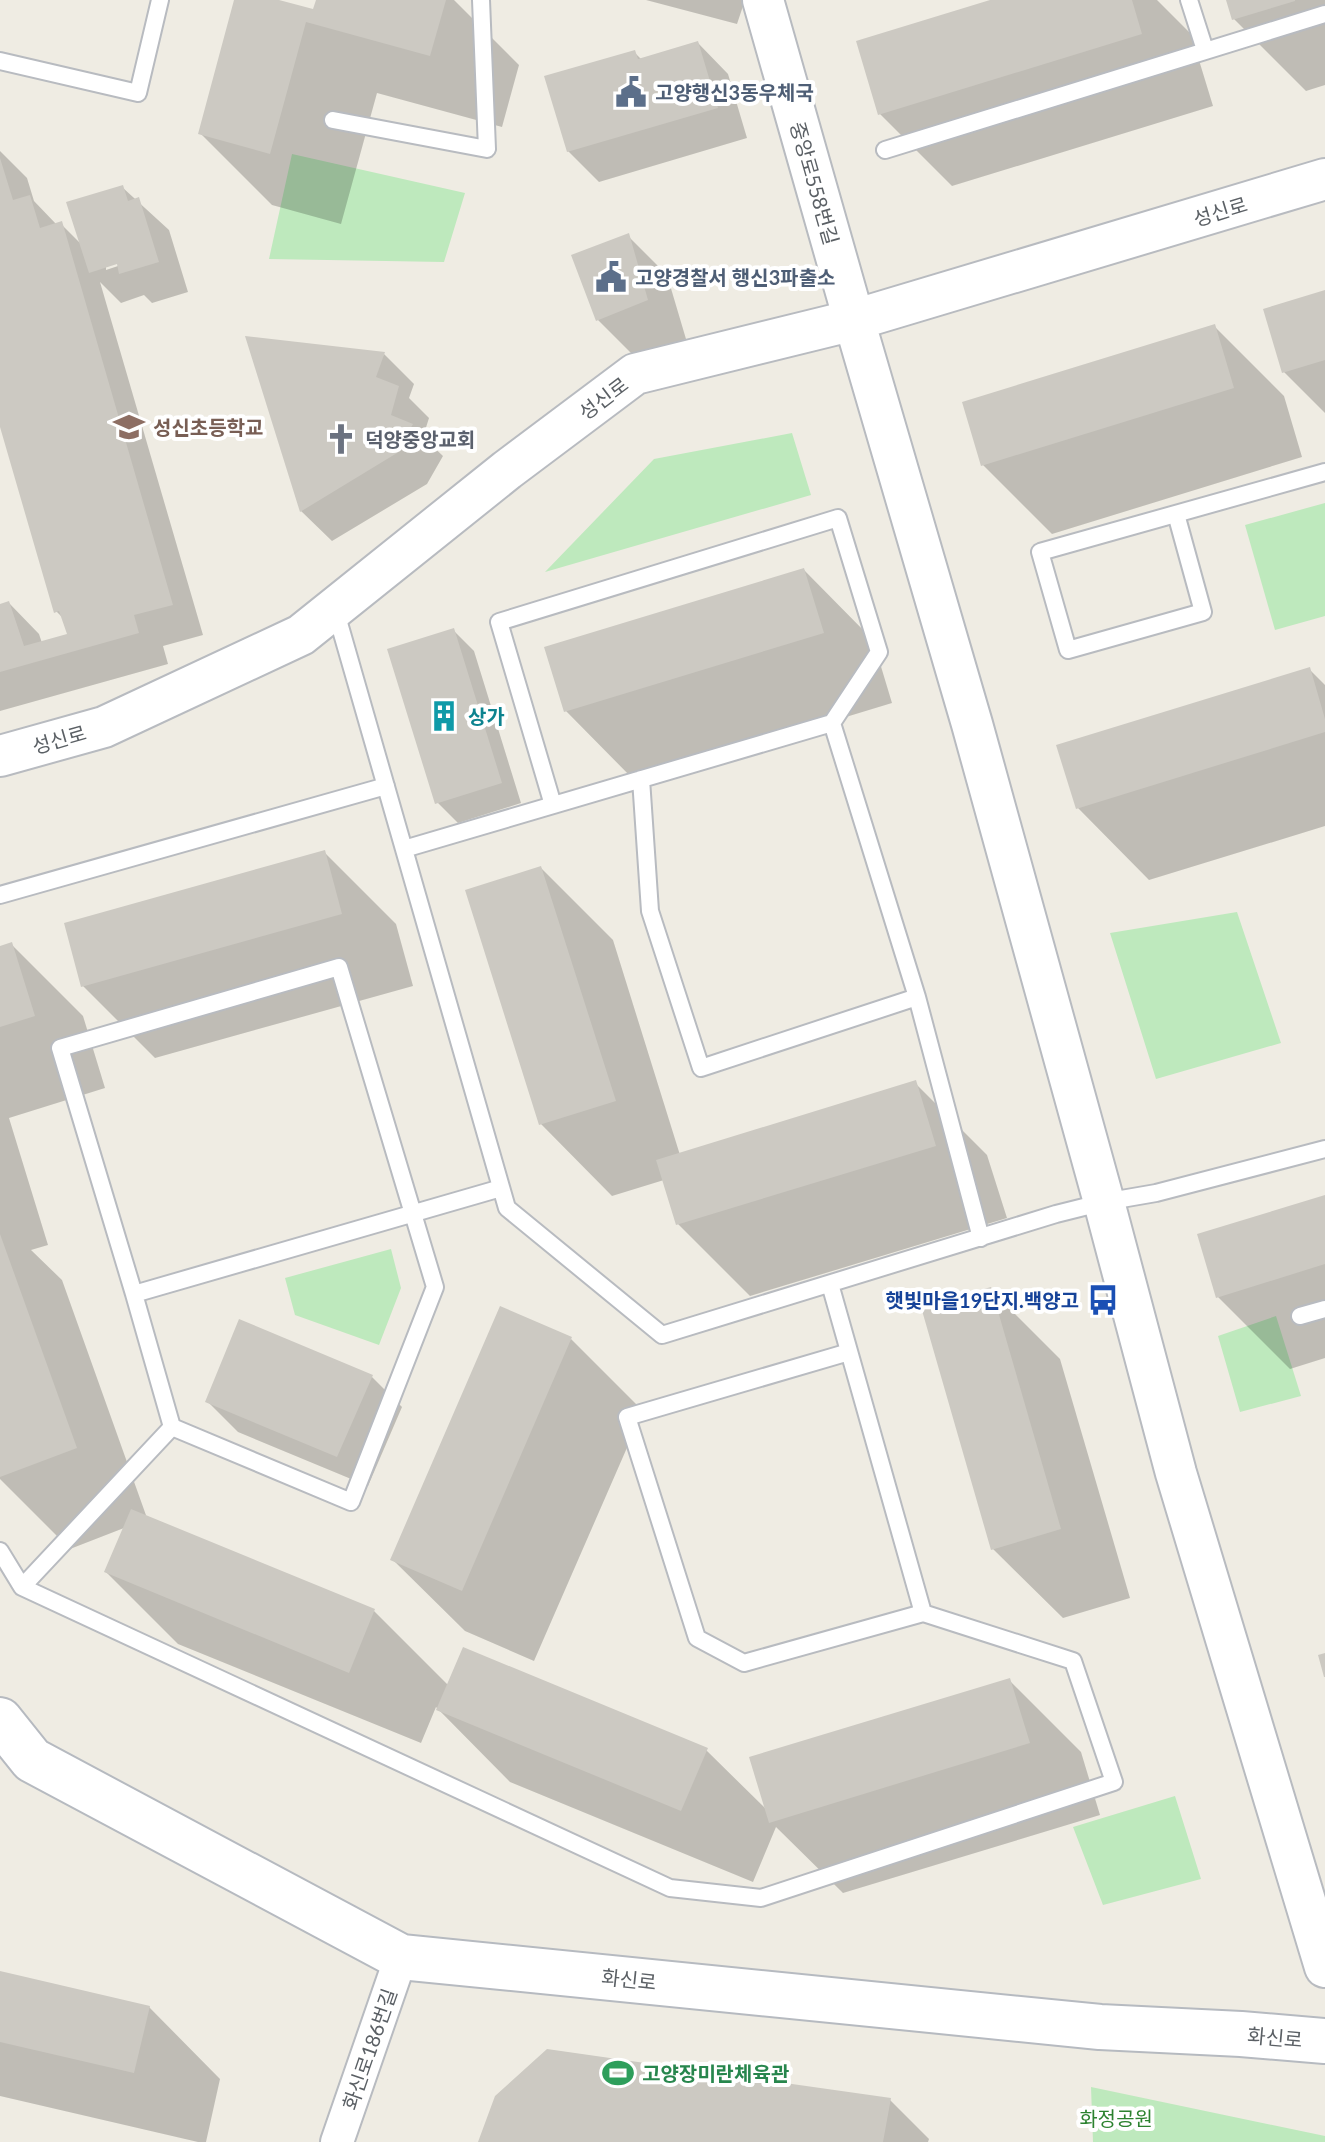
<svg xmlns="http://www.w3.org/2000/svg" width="1325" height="2142" viewBox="0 0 1325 2142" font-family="Lato,'Noto Sans KR',sans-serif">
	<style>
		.green { fill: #bee9bd }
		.shadow { fill: #0003; fill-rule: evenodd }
		.building { fill: #ccc9c2 }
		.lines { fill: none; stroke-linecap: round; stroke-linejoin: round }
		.service-casing { stroke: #b8bbc0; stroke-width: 20 }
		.minor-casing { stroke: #b8bbc0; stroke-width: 36 }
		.tertiary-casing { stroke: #b8bbc0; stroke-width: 44 }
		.secondary-casing { stroke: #b6bac0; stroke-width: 48 }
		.service { stroke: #fff; stroke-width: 16 }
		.minor { stroke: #fff; stroke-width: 32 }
		.tertiary { stroke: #fff; stroke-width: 40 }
		.secondary { stroke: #fff; stroke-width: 44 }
		.labels { text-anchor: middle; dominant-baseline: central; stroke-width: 8; stroke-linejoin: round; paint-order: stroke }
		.service-label { font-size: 20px; font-weight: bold; fill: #4e5e75; stroke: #fff; text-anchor: start }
		.street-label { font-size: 20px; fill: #5b6065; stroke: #fff }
		.education-label { font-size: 20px; font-weight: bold; fill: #785e54; stroke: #fff; text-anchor: start }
		.worship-label { font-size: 20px; font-weight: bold; fill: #5b616d; stroke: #fff; text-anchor: start }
		.culture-label { font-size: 20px; font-weight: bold; fill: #0d838f; stroke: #fff; text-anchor: start }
		.transit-label { font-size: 20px; font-weight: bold; fill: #164399; stroke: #fff; text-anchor: end }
		.leisure-label { font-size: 20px; font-weight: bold; fill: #27864d; stroke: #fff; text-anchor: start }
		.park-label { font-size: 20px; fill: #2c822f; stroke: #fff }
	</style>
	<rect width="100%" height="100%" fill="#efece3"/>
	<!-- green -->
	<path class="green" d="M292,154L465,193L444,262L269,259Z
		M792,433L811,495L545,572L654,459Z
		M1325,503V616L1275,630L1245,525Z
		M1237,912L1281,1043L1156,1079L1110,933Z
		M391,1249L401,1288L379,1345L295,1315L285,1278Z
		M1276,1316L1301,1396L1240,1412L1218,1336Z
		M1175,1796L1201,1879L1103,1905L1073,1827Z
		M1091,2087L1325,2136V2142H1093Z"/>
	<!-- shadow -->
	<path class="shadow" d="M236,0H271L314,12L318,0H454L519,65L502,127L377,93L341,224L272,205L200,133Z
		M646,0H745L737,24Z
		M997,0H1157L1191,34L1213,106L952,186L880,114Z
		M1228,0H1325V85L1306,91L1234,19Z
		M698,43L728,74L747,138L599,182L568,151L634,52L642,60Z
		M0,151L27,178L34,201L57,225L61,224L81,244L122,187L169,230L188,292L152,303L144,295L121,303L100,282L203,635L163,646L168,664L0,711V606L9,603L39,634L42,643L70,635L65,620L56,611L0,420ZM126,259L127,263L106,270V265Z
		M628,236L667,275L686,339L637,359L598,320Z
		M1325,292V413L1284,372Z
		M1214,326L1284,396L1302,457L1052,534L983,465Z
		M384,354L414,384L409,398L429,418L423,437L443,456L427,484L332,541L301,511Z
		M804,570L873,640L892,703L635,781L566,711Z
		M453,630L474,651L521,803L458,823L437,802Z
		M1309,669L1325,685V826L1149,880L1078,808Z
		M324,852L396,924L413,986L155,1058L83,986Z
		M541,868L613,940L680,1155L915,1083L987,1155L1007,1218L750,1296L678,1224L664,1180L612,1196L541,1124Z
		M11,944L83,1016L105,1088L9,1118L48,1245L31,1250L62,1280L147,1518L374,1611L449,1686L706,1750L768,1811L1009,1680L1081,1752L1100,1815L843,1893L776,1827L753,1882L510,1782L436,1707L421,1743L178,1644L106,1572L124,1528L70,1549L0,1479V948Z
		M1325,1197V1358L1290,1369L1218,1297Z
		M990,1289L1060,1359L1130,1598L1063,1618L993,1549Z
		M571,1339L643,1411L534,1661L465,1631L393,1560Z
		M371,1376L402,1407L368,1486L238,1432L207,1401Z
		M0,1973L149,2007L220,2079L206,2142H198L0,2096Z
		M890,2100L929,2139L928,2142H480Z"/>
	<!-- building -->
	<path class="building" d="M234,0H279L313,9L316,0H446L430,56L306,22L270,154L198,134Z
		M990,0H1132L1142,34L878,115L856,41Z
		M1226,0H1295V1L1232,20Z
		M698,41L718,108L567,152L544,76L635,50L638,59Z
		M0,158L13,200L30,195L40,228L62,221L173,605L134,615L139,633L0,672V604L9,601L24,646L67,634L59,611L54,613L0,427Z
		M123,185L128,201L139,197L159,262L119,274L117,264L89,273L66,202Z
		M629,233L648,300L596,321L571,255Z
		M1325,290V360L1282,373L1263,309Z
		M1215,324L1234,388L981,466L962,402Z
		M245,336L385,352L376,377L399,386L391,415L413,424L397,453L300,512Z
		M804,568L824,633L564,712L544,647Z
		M454,628L502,783L435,804L387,649Z
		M1310,667L1325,719V732L1076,809L1056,745Z
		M325,850L342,914L81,987L64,923Z
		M541,866L616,1101L539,1125L465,890Z
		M12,942L35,1016L0,1027V946Z
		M916,1080L936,1146L676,1225L656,1160Z
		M1325,1195V1264L1216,1298L1197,1234Z
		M0,1234L77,1448L0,1477Z
		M991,1287L1061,1529L991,1550L921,1307Z
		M500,1306L572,1337L462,1591L390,1560Z
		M239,1319L373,1375L337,1457L205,1402Z
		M131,1509L375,1609L349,1673L104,1572Z
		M463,1647L708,1748L681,1811L436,1710Z
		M1325,1653V1677H1324L1318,1655Z
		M1010,1678L1030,1743L769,1823L749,1757Z
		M0,1971L150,2006L134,2073L0,2042Z
		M547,2049L891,2098L883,2142H478L495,2096Z"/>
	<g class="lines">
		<defs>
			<path id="service" d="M1189,0L1205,50
				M0,61L138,93L160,0
				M333,120L487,149L481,0
				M885,150L1325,14
				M1176,514L1203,612L1068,650L1040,552L1325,472
				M335,609L507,1208L662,1335L1056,1214L1104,1202L1156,1193L1325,1149
				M641,779L650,911L701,1068L917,997
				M553,805L499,622L838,518L879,652L832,723
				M404,849L832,723L917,997L981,1238
				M0,895L386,786
				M134,1294L172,1427L351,1502L435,1287L339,967L60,1048L134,1294L501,1188
				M1300,1316L1325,1309
				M849,1352L627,1417L697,1638L744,1663L923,1613
				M0,1551L22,1587L670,1888L761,1898L1114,1782L1073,1661L923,1613L830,1284
				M22,1587L172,1427"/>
			<path id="minor" d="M337,2142L401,1957"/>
			<path id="tertiary" d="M763,0L854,320L972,724L1104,1202L1176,1473L1325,1967
				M0,756L104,727L301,635L507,470L635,374L854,320L1325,179"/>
			<path id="secondary" d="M0,1720L32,1760L401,1957L1100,2027L1241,2034L1325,2041"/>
		</defs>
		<!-- service casing -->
		<use href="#service" class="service-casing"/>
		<!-- minor casing -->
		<use href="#minor" class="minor-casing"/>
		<!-- tertiary casing -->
		<use href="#tertiary" class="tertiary-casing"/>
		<!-- secondary casing -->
		<use href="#secondary" class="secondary-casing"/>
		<!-- service -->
		<use href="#service" class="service"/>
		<!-- minor -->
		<use href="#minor" class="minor"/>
		<!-- tertiary -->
		<use href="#tertiary" class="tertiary"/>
		<!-- secondary -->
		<use href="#secondary" class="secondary"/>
	</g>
	<!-- icons -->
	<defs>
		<symbol id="civic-bare" viewBox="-9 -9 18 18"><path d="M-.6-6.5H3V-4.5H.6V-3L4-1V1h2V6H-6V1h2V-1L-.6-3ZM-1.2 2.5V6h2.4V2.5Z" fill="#5c6f8a" stroke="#fff" stroke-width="2.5" paint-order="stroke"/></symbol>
		<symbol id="school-bare" viewBox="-9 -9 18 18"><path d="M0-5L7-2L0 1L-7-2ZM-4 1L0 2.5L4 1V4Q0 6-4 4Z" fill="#8d6e63" stroke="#fff" stroke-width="2.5" paint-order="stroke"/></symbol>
		<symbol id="church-bare" viewBox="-9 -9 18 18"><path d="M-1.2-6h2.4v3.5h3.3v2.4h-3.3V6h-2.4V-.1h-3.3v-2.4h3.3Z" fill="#6b7280" stroke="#fff" stroke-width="2.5" paint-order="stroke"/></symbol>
		<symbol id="building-bare" viewBox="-9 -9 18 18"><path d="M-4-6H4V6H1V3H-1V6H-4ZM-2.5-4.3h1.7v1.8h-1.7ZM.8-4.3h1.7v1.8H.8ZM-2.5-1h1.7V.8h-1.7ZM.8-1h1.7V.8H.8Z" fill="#0f9aa8" stroke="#fff" stroke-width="2.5" paint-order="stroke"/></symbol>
		<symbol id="bus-bare" viewBox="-9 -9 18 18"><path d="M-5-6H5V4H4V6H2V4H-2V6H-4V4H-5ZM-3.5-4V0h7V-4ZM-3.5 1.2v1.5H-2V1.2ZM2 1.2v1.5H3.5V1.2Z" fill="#1a4fb4" stroke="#fff" stroke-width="2.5" paint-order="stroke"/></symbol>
		<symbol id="stadium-bare" viewBox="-9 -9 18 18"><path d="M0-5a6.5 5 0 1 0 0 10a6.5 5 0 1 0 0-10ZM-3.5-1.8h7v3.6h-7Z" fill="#2e9e5b" stroke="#fff" stroke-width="2.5" paint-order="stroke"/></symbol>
	</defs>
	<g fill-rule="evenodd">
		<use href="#civic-bare" x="609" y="70" width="44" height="44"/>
		<use href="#civic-bare" x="589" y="255" width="44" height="44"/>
		<use href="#school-bare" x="107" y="405" width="44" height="44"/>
		<use href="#church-bare" x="319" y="417" width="44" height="44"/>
		<use href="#building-bare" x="422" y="694" width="44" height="44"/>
		<use href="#bus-bare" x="1081" y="1278" width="44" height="44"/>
		<use href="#stadium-bare" x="596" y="2051" width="44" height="44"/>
	</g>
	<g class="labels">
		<!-- service labels -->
		<g class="service-label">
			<text x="655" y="92">고양행신3동우체국</text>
			<text x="635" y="277">고양경찰서 행신3파출소</text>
		</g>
		<!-- street labels -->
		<g class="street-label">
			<text transform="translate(815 183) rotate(74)">중앙로558번길</text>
			<text transform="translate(1220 211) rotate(-17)">성신로</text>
			<text transform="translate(603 398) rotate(-37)">성신로</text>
			<text transform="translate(59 739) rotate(-16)">성신로</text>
			<text transform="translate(629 1979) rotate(6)">화신로</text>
			<text transform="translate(1275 2037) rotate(5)">화신로</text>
			<text transform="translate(369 2049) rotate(-71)">화신로186번길</text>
		</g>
		<!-- education labels -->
		<g class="education-label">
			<text x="153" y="427">성신초등학교</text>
		</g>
		<!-- worship labels -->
		<g class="worship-label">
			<text x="365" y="439">덕양중앙교회</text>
		</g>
		<!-- culture labels -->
		<g class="culture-label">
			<text x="468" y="716">상가</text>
		</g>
		<!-- transit labels -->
		<g class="transit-label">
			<text x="1079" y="1300">햇빛마을19단지.백양고</text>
		</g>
		<!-- leisure labels -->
		<g class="leisure-label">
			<text x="642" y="2073">고양장미란체육관</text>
		</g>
		<!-- park labels -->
		<g class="park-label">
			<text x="1116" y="2118">화정공원</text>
		</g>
	</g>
</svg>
